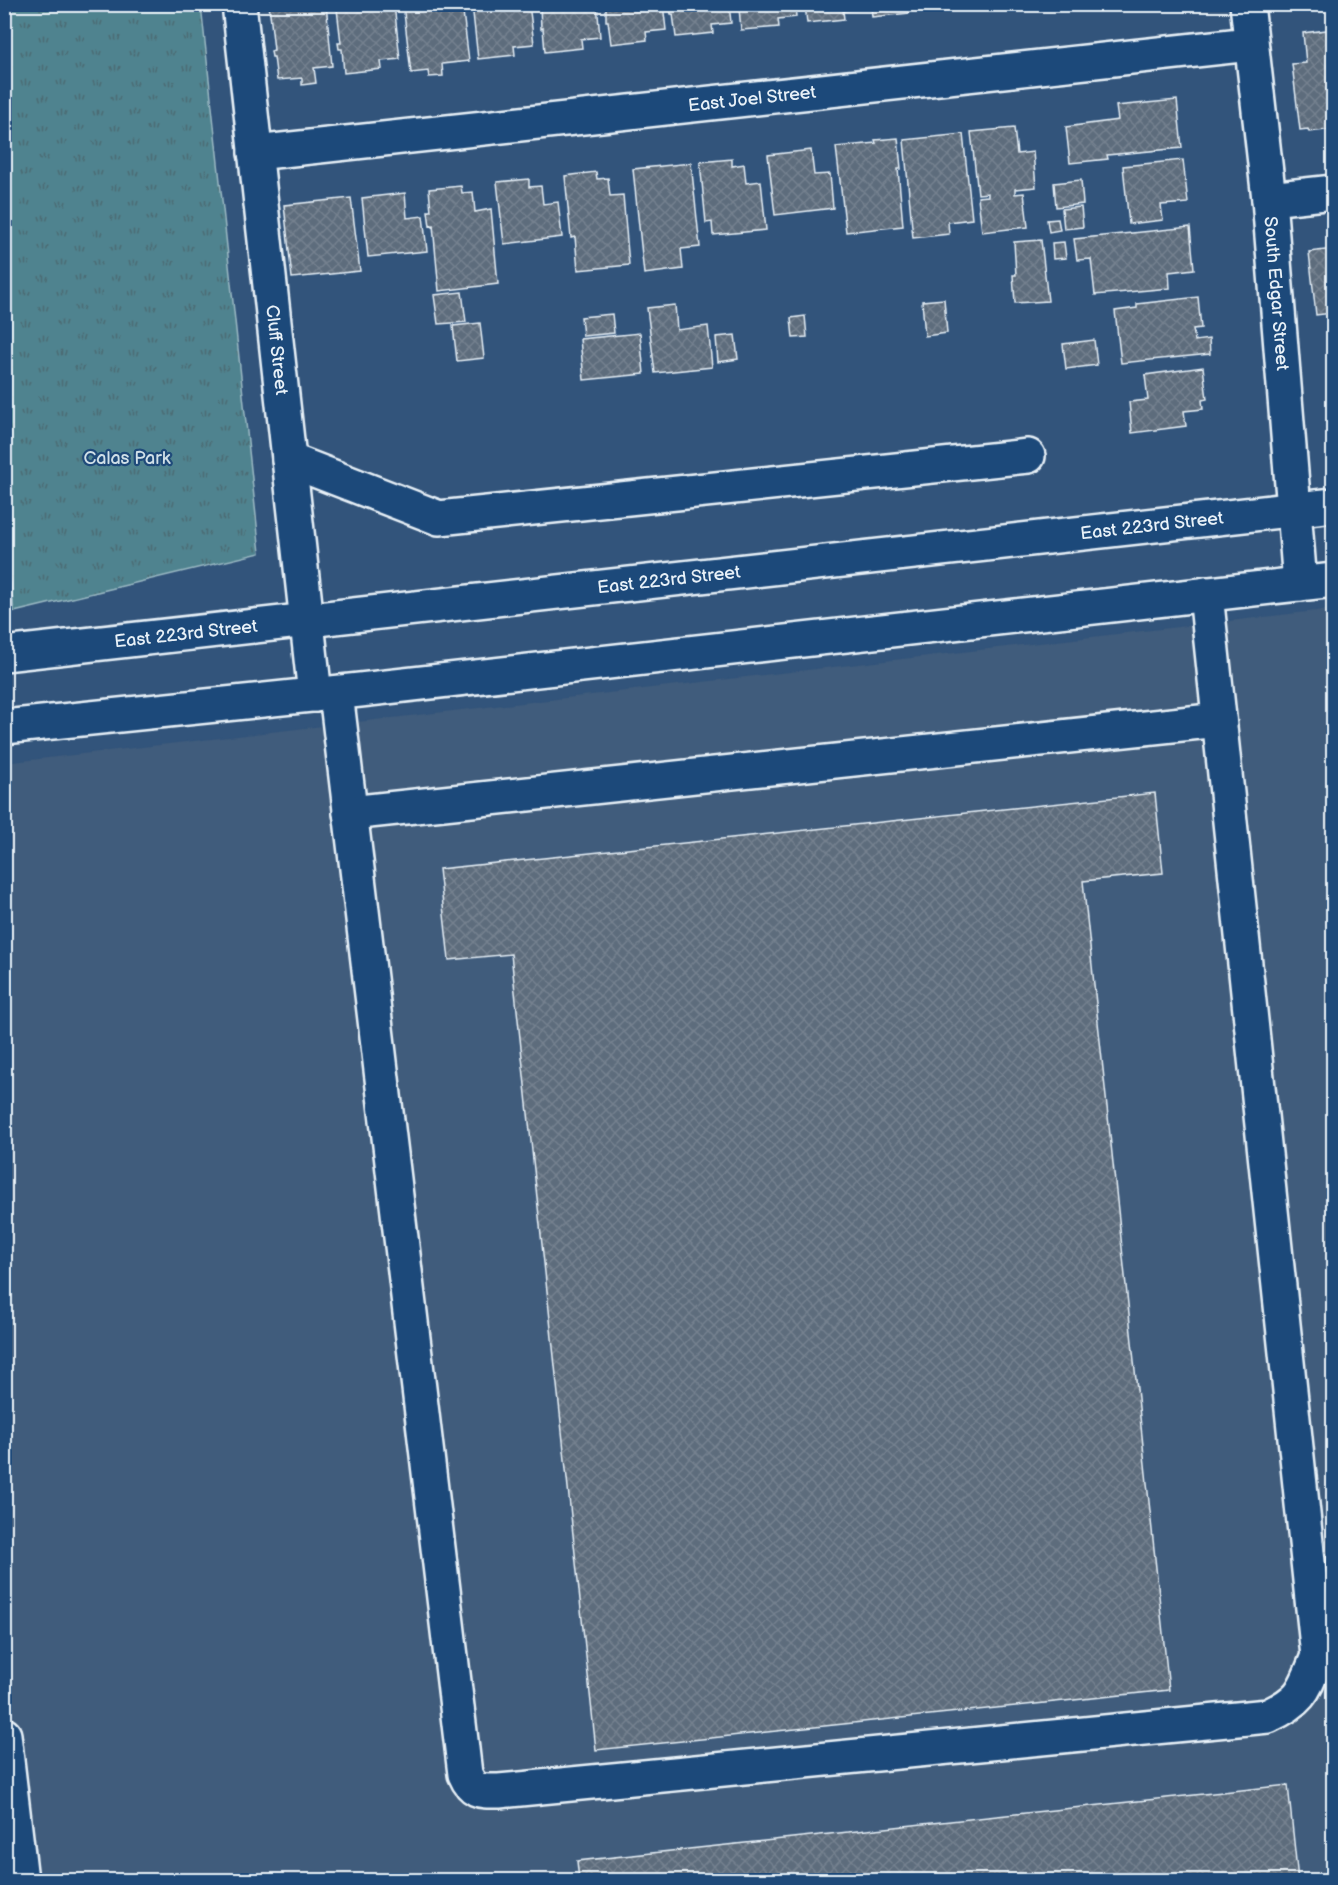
<svg xmlns="http://www.w3.org/2000/svg" width="1338" height="1885" viewBox="0 0 1338 1885" font-family="'Balsamiq Sans',sans-serif">
	<style>
		.built { fill: #3f5b7b }
		.grass { fill: url(#grass-tufts); stroke: #9cbac4; stroke-width: 1.5 }
		.building { fill: url(#building-cross-hatch); stroke: #e8f1f8; stroke-width: 1.5 }
		.lines { fill: none; stroke-linecap: round; stroke-linejoin: round }
		.minor-casing { stroke: #e8f1f8; stroke-width: 38 }
		.major-casing { stroke: #e8f1f8; stroke-width: 38 }
		.minor { stroke: #1f4a7a; stroke-width: 33 }
		.major { stroke: #1f4a7a; stroke-width: 33 }
		.labels { text-anchor: middle; dominant-baseline: central; stroke-width: 4.5; stroke-linejoin: round; paint-order: stroke }
		.street-label { font-size: 18px; fill: #e8f1f8; stroke: #1f4a7a }
		.park-label { font-size: 18px; fill: #d1e0e8; stroke: #1f4a7a }
	</style>
	<defs>
		<pattern id="grass-tufts" width="24" height="20" patternUnits="userSpaceOnUse" patternTransform="scale(1.5)"><rect width="24" height="20" fill="#50838f"/><path d="M3 7l-1-3M5 7V3M7 7l1-3M15 17l-1-3M17 17v-4M19 17l1-3" fill="none" stroke="#4c6b73"/></pattern>
		<pattern id="building-cross-hatch" width="8" height="8" patternUnits="userSpaceOnUse" patternTransform="scale(1.5)"><rect width="8" height="8" fill="#5d6c7c"/><path d="M0 0l8 8M0 8l8-8" fill="none" stroke="#74818f"/></pattern>
	</defs>
	<rect width="100%" height="100%" fill="#32547b"/>
	<filter id="ink" filterUnits="userSpaceOnUse"><feTurbulence type="fractalNoise" baseFrequency=".0167" numOctaves="2"/><feDisplacementMap in="SourceGraphic" scale="12" xChannelSelector="R" yChannelSelector="G"/><feConvolveMatrix kernelMatrix="1 2 1 2 8 2 1 2 1" color-interpolation-filters="sRGB"/></filter>
	<g filter="url(#ink)">
		<!-- built -->
		<path class="built" d="M1333,609V1880H5L4,763Z"/>
		<!-- grass -->
		<path class="grass" d="M4,5H201L260,553L14,612L4,522Z"/>
		<!-- building -->
		<path class="building" d="M269,4H326L332,66L314,68L316,83L302,85V78L277,80L274,57H272L271,51L274,50Z
			M394,4L400,59L381,61L382,69L344,73L342,49H339L338,43H341L337,9Z
			M403,4H462L469,61L442,64L443,76L429,77L428,71L411,73Z
			M472,4H529L534,44L514,46L515,55L478,59Z
			M540,4H597L600,37L581,39L582,48L545,52L543,28L541,29Z
			M606,4H663L666,30L646,32L647,40L611,44L608,21H606Z
			M672,4H729L731,23L712,25L713,33L676,37L673,14H671L670,8H673Z
			M737,4H795L796,17L778,19L779,27L741,30L739,8H737Z
			M805,4H862V9L843,11L844,19L807,23Z
			M871,4H908L909,13L872,17Z
			M936,4H975V5L937,9Z
			M1334,29V129L1309,132L1308,129L1300,130L1292,64L1306,63L1303,33Z
			M1177,100L1182,148L1107,155L1108,159L1070,163L1066,127L1118,120L1116,106Z
			M1014,128L1017,154L1033,152L1036,187L1015,189V194L1024,193L1028,227L982,232L978,197L988,196V193L978,194L971,132Z
			M963,134L972,219L948,222L949,234L913,238L904,140Z
			M898,138L901,169H898L903,226L846,232L836,147L876,143L875,140Z
			M811,150L814,175L830,174L833,208L775,215L768,155Z
			M732,159V166L744,164L746,183L761,181L766,230L713,235L712,222L706,223L700,162Z
			M1183,160L1188,203L1161,205L1163,220L1129,224L1123,166Z
			M691,163L700,247L681,249L683,269L644,274L633,169Z
			M596,172L597,179L608,178L610,196L623,195L629,265L578,270L575,237L571,238L565,176Z
			M529,179V187L541,186L543,204L558,202L562,237L504,244L497,182Z
			M1081,180L1083,204L1056,207L1054,183Z
			M461,186L462,193L473,192L475,212L491,209L498,284L439,291L433,225L430,226L428,211H431L429,189Z
			M405,193L407,218L423,216L427,251L368,257L362,198Z
			M351,198L360,271L292,278L284,205Z
			M1081,207L1083,227L1064,229L1062,209Z
			M1058,219L1060,230L1049,232L1047,220Z
			M1190,227L1194,269L1169,272L1170,288L1095,295L1091,259L1077,260L1074,239Z
			M1041,240L1048,301L1015,303L1013,275H1016L1014,242Z
			M1064,242L1066,258L1053,259L1052,243Z
			M1334,249V324L1332,313L1316,315L1309,252Z
			M462,292L466,322L438,324L434,295Z
			M1198,297L1201,328L1193,329L1195,341L1209,339L1210,354L1121,363L1115,311L1137,308V304Z
			M944,299L947,333L925,336L922,301Z
			M675,305L677,330L708,326L712,367L655,373L647,308Z
			M612,314L614,333L583,336L581,317Z
			M805,316L807,337L793,338L791,318Z
			M480,323L484,358L457,361L453,326Z
			M640,333L644,374L584,380L580,339Z
			M735,335L738,359L718,362L716,337Z
			M1094,340L1097,365L1066,369L1063,344Z
			M1203,367L1207,399L1202,400L1203,409L1184,411L1186,426L1132,433L1129,402L1148,400L1145,375Z
			M1155,793L1163,873L1083,881L1169,1690L596,1750L511,954L449,960L439,869Z
			M1288,1785L1298,1880H579L577,1861Z"/>
		<g class="lines">
			<defs>
				<g id="minor">
					<path id="s1" d="M239,4L315,695"/>
					<path id="s2" d="M1247,4L1269,199L1300,584"/>
					<path id="s3" d="M255,153L1250,44"/>
					<path d="M1269,199L1334,192"/>
					<path d="M289,460L439,518L1028,456"/>
					<path d="M336,693L465,1774C473,1793 481,1791 499,1791L1268,1716C1303,1700 1304,1690 1318,1656L1206,594"/>
					<path d="M350,813L1219,720"/>
					<path d="M4,1735L21,1880"/>
				</g>
				<g id="major">
					<path id="s4" d="M4,654L1334,505"/>
					<path d="M4,727L360,690L1334,580"/>
				</g>
			</defs>
			<!-- minor casing -->
			<use href="#minor" class="minor-casing"/>
			<!-- major casing -->
			<use href="#major" class="major-casing"/>
			<!-- minor -->
			<use href="#minor" class="minor"/>
			<!-- major -->
			<use href="#major" class="major"/>
		</g>
	</g>
	<g class="labels">
		<!-- street labels -->
		<g class="street-label">
			<text stroke="none"><textPath href="#s3" startOffset="500">East Joel Street</textPath></text>
			<text stroke="none"><textPath href="#s2" startOffset="291">South Edgar Street</textPath></text>
			<text stroke="none"><textPath href="#s1" startOffset="348">Cluff Street</textPath></text>
			<text stroke="none"><textPath href="#s4" startOffset="1155">East 223rd Street</textPath></text>
			<text stroke="none"><textPath href="#s4" startOffset="669">East 223rd Street</textPath></text>
			<text stroke="none"><textPath href="#s4" startOffset="183">East 223rd Street</textPath></text>
		</g>
		<!-- park labels -->
		<g class="park-label">
			<text x="127" y="458">Calas Park</text>
		</g>
	</g>
	<!-- margin -->
	<rect width="1338" height="1885" fill="none" stroke="#1f4a7a" stroke-width="24"/>
	<rect x="12" y="12" width="1314" height="1861" fill="none" stroke="#e8f1f8" stroke-width="2" filter="url(#ink)"/>
</svg>
